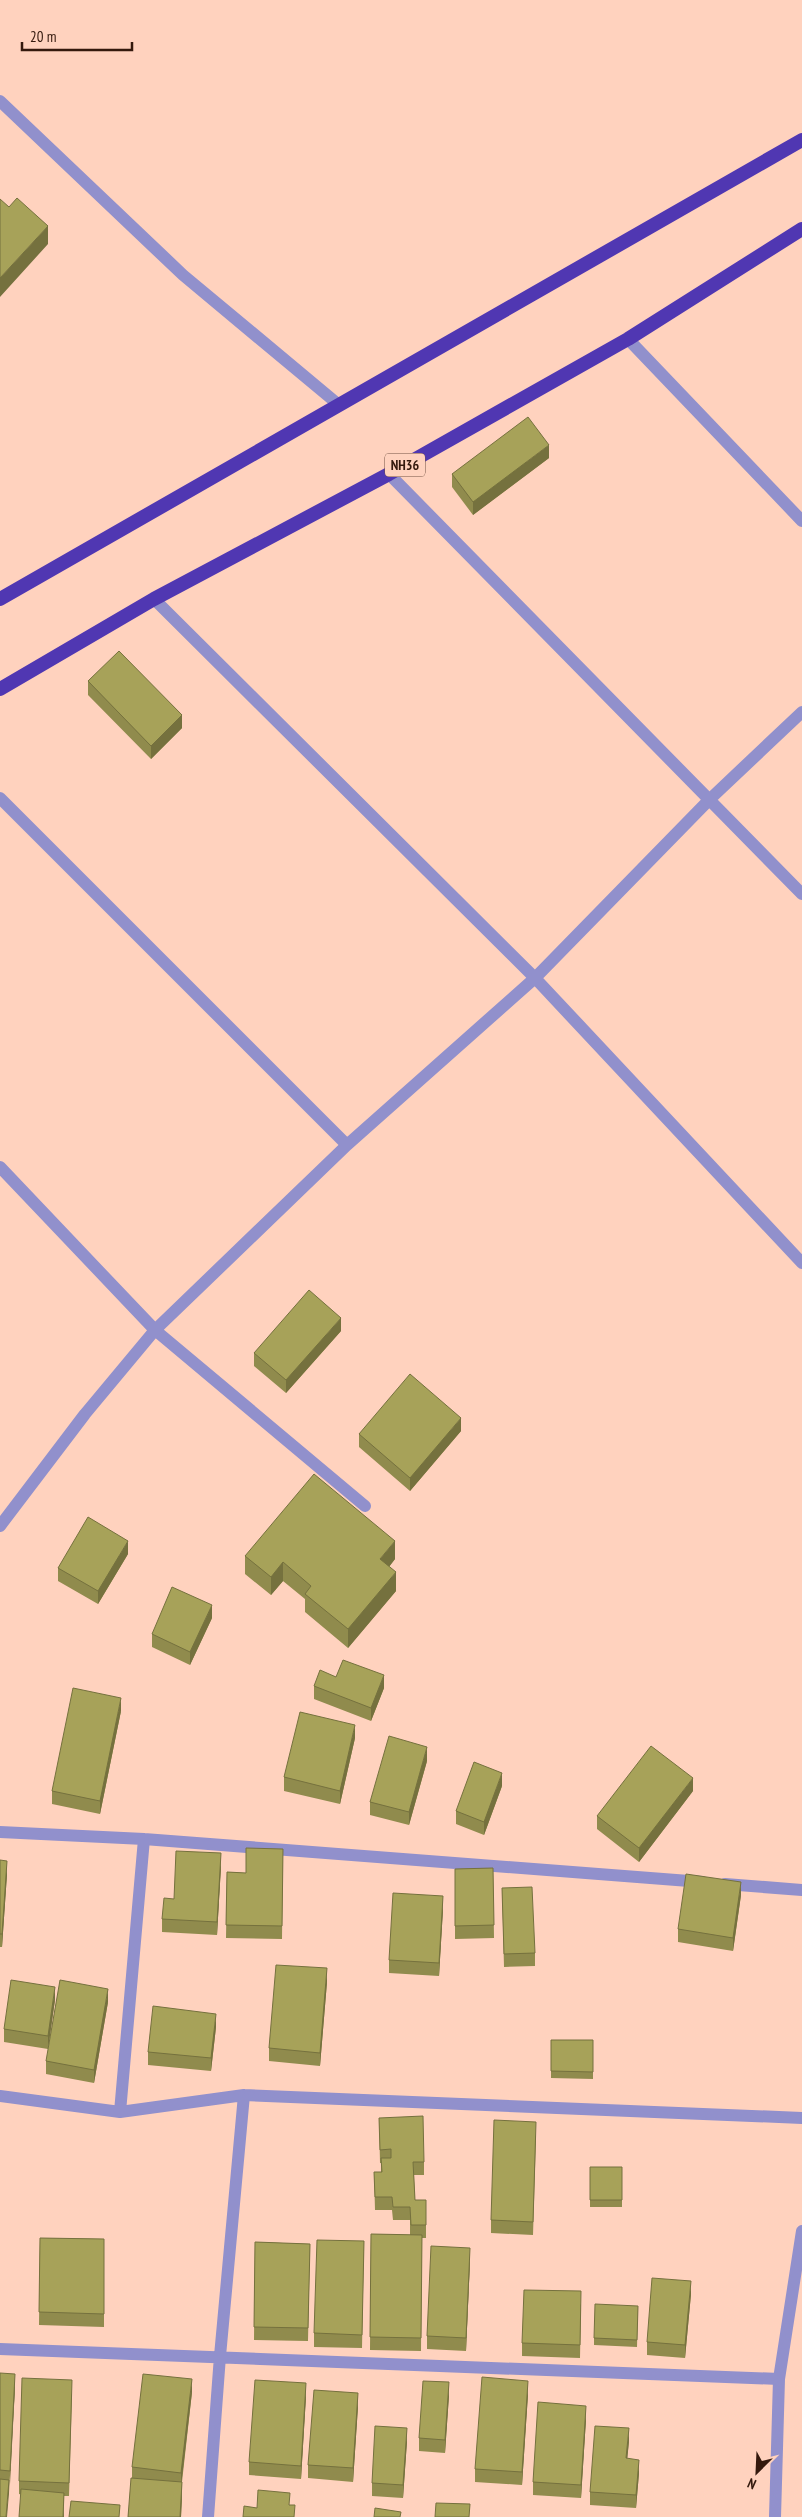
<svg xmlns="http://www.w3.org/2000/svg" width="802" height="2517" viewBox="0 0 802 2517" font-family="'PT Sans Narrow',sans-serif">
	<style>
		.lines { fill: none; stroke-linecap: round; stroke-linejoin: round }
		.service { stroke: #9190cc; stroke-width: 12 }
		.minor { stroke: #9190cc; stroke-width: 12 }
		.trunk { stroke: #5037b2; stroke-width: 14 }
		.wall { fill: #908b4d }
		.shaded-wall { fill: #75713e }
		.building { fill: #a7a259; stroke: #75713e }
		.labels { text-anchor: middle; dominant-baseline: central; stroke-width: 4.5; stroke-linejoin: round; paint-order: stroke }
		.shield { fill: #ffd2be; stroke: #715042; stroke-width: 1 }
		.shield-label { font-size: 14px; font-weight: bold; fill: #34190d }
	</style>
	<rect width="100%" height="100%" fill="#ffd2be"/>
	<g class="lines">
		<!-- service -->
		<path class="service" d="M0,101L183,275L339,405"/>
		<!-- minor -->
		<path class="minor" d="M628,339L802,521
			M389,474L802,894
			M154,599L535,978L802,1263
			M0,798L347,1145
			M0,1167L155,1330L365,1506
			M0,1526L85,1414L155,1330L347,1145L535,978L709,800L802,712
			M0,1832L144,1839L702,1882
			M725,1884L802,1890
			M0,2096L120,2112L244,2095L802,2118
			M120,2112L144,1839
			M0,2349L779,2379
			M208,2517L220,2356L244,2095
			M775,2517L779,2379L802,2231"/>
		<!-- trunk -->
		<path class="trunk" d="M0,599L802,140
			M0,689L154,599L389,474L628,339L802,229"/>
	</g>
	<!-- wall -->
	<path class="wall" d="M549,458L473,515L452,487V474Z
		M88,681L182,728L151,759L88,695Z
		M341,1331L286,1393L254,1366V1353Z
		M461,1431L410,1491L359,1447V1434Z
		M128,1554L98,1604L58,1581V1568Z
		M245,1556L395,1559L389,1567L396,1591L348,1648L305,1612V1599L283,1581L271,1595L245,1574Z
		M212,1618L190,1665L152,1647V1634Z
		M336,1677L384,1688L371,1721L314,1699V1686Z
		M121,1711L100,1814L52,1804V1791Z
		M355,1738L340,1804L284,1791V1777Z
		M427,1761L409,1825L370,1815V1802Z
		M502,1786L484,1835L456,1824V1811Z
		M693,1791L639,1862L597,1829V1816Z
		M283,1849L282,1939L226,1938L227,1872L246,1873Z
		M0,1860L7,1874L2,1947H0Z
		M221,1866L217,1935L162,1932V1919L174,1899Z
		M493,1868L494,1938L455,1939V1869Z
		M502,1888L535,1953V1966L504,1967Z
		M741,1895L733,1951L678,1942V1929Z
		M443,1909L439,1976L389,1973V1960Z
		M327,1982L320,2066L269,2061V2048Z
		M55,2000L48,2049L4,2042V2029Z
		M108,2002L94,2083L46,2074V2061Z
		M216,2027L211,2071L148,2065V2052Z
		M551,2040H593V2079L551,2078Z
		M379,2118L424,2162V2175H414L415,2200H426V2238H422L421,2351L370,2350L371,2234L410,2235V2220H393L392,2210H375L374,2172H381V2163H380Z
		M536,2135L533,2235L491,2233V2220Z
		M590,2167H622V2207H590Z
		M40,2238L104,2239V2327L39,2325Z
		M364,2241L362,2348L314,2347V2333Z
		M255,2242L310,2244L308,2341L254,2340Z
		M470,2261L466,2351L427,2349V2336Z
		M691,2294L685,2358L647,2355V2342Z
		M581,2304L580,2358L522,2356V2343Z
		M638,2306L637,2347L594,2345V2338Z
		M0,2373L15,2387L9,2493L0,2517Z
		M192,2392L182,2482V2495L181,2517H128L132,2478V2467Z
		M72,2393L69,2496H64V2506L19,2494V2481Z
		M528,2394L522,2485L475,2482V2469Z
		M449,2395L445,2453L419,2451V2438Z
		M306,2396L301,2479L249,2475V2462Z
		M358,2406L353,2482L308,2478V2465Z
		M586,2419L581,2498L533,2495V2482Z
		M407,2441L403,2498L372,2496V2483Z
		M629,2441L627,2459L639,2473L636,2508L590,2505V2492Z"/>
	<!-- shaded-wall -->
	<path class="shaded-wall" d="M48,226V244L0,297V278Z
		M549,445V458L473,515V502Z
		M182,715V728L151,759V746Z
		M341,1318V1331L286,1393V1380Z
		M461,1418V1431L410,1491V1478Z
		M128,1541V1554L98,1604V1591Z
		M395,1541V1559L380,1578V1559Z
		M283,1562V1581L271,1595V1577Z
		M396,1572V1591L348,1648V1629Z
		M212,1605V1618L190,1665V1652Z
		M384,1675V1688L371,1721V1708Z
		M121,1698V1711L100,1814V1801Z
		M355,1725V1738L340,1804V1791Z
		M427,1747V1761L409,1825V1812Z
		M502,1773V1786L484,1835V1822Z
		M693,1778V1791L639,1862V1848Z
		M221,1853V1866L217,1935V1922Z
		M7,1861V1874L2,1947V1934Z
		M741,1882V1895L733,1951V1938Z
		M443,1896V1909L439,1976V1963Z
		M327,1968V1982L320,2066V2053Z
		M55,1987V2000L48,2049V2036Z
		M108,1989V2002L94,2083V2070Z
		M216,2014V2027L211,2071V2058Z
		M470,2248V2261L466,2351V2338Z
		M691,2281V2294L685,2358V2345Z
		M15,2374V2387L10,2484V2471Z
		M192,2379V2392L181,2486V2473Z
		M528,2381V2394L522,2485V2472Z
		M449,2382V2395L445,2453V2440Z
		M306,2383V2396L301,2479V2466Z
		M358,2393V2406L353,2482V2468Z
		M586,2406V2419L581,2498V2485Z
		M407,2428V2441L403,2498V2485Z
		M629,2428V2441L626,2472V2458Z
		M639,2460V2473L636,2508V2495Z
		M9,2480V2493L7,2517H6Z
		M182,2482V2495L181,2517H180Z
		M64,2493V2517H63Z"/>
	<!-- building -->
	<path class="building" d="M17,198L48,226L0,278V199L9,207Z
		M528,417L549,445L473,502L452,474Z
		M119,651L182,715L151,746L88,681Z
		M309,1290L341,1318L286,1380L254,1353Z
		M410,1374L461,1418L410,1478L359,1434Z
		M314,1474L395,1541L380,1559L396,1572L348,1629L305,1594L311,1586L283,1562L271,1577L245,1556Z
		M88,1517L128,1541L98,1591L58,1568Z
		M172,1587L212,1605L190,1652L152,1634Z
		M343,1660L384,1675L371,1708L314,1686L320,1670L336,1677Z
		M73,1688L121,1698L100,1801L52,1791Z
		M300,1712L355,1725L340,1791L284,1777Z
		M389,1736L427,1747L409,1812L370,1802Z
		M651,1746L693,1778L639,1848L597,1816Z
		M474,1762L502,1773L484,1822L456,1811Z
		M246,1848L283,1849L282,1926L226,1925L227,1872L246,1873Z
		M176,1851L221,1853L217,1922L162,1919L164,1898L174,1899Z
		M0,1860L7,1861L2,1934H0Z
		M493,1868L494,1925L455,1926V1869Z
		M686,1874L741,1882L733,1938L678,1929Z
		M532,1887L535,1953L504,1954L502,1888Z
		M393,1893L443,1896L439,1963L389,1960Z
		M276,1965L327,1968L320,2053L269,2048Z
		M11,1980L55,1987L48,2036L4,2029Z
		M60,1980L108,1989L94,2070L46,2061Z
		M153,2006L216,2014L211,2058L148,2052Z
		M551,2040H593V2072L551,2071Z
		M423,2116L424,2162H413L415,2200H426V2225H411L410,2207H393L392,2197H375L374,2172H382L381,2158H391V2149L380,2150L379,2118Z
		M494,2120L536,2122L533,2222L491,2220Z
		M590,2167H622V2200H590Z
		M371,2234L422,2235L421,2338L370,2337Z
		M40,2238L104,2239V2314L39,2312Z
		M317,2240L364,2241L362,2335L314,2333Z
		M255,2242L310,2244L308,2328L254,2327Z
		M431,2246L470,2248L466,2338L427,2336Z
		M652,2278L691,2281L685,2345L647,2342Z
		M524,2290L581,2291L580,2345L522,2343Z
		M595,2304L638,2306L637,2340L594,2338Z
		M0,2373L15,2374L10,2471L0,2470Z
		M143,2374L192,2379L181,2473L132,2467Z
		M482,2377L528,2381L522,2472L475,2469Z
		M22,2378L72,2380L69,2483L19,2481Z
		M255,2380L306,2383L301,2466L249,2462Z
		M423,2381L449,2382L445,2440L419,2438Z
		M314,2390L358,2393L353,2468L308,2465Z
		M538,2402L586,2406L581,2485L533,2482Z
		M375,2426L407,2428L403,2485L372,2483Z
		M595,2426L629,2428L626,2458L639,2460L636,2495L590,2492Z
		M131,2478L182,2482L180,2517H128Z
		M0,2479L9,2480L6,2517H0Z
		M21,2489L64,2493L63,2517H19Z
		M258,2490L290,2493L289,2505H295L294,2517H243L244,2506L257,2508Z
		M71,2501L120,2505L119,2517H69Z
		M436,2503L470,2504L469,2517H435Z
		M375,2508L401,2512L400,2517H374Z"/>
	<g class="labels">
		<!-- shield labels -->
		<rect class="shield" x="385" y="453.5" width="40" height="23" rx="4"/>
		<g class="shield-label">
			<text x="405" y="465">NH36</text>
		</g>
	</g>
	<!-- north arrow -->
	<g transform="translate(757 2472) rotate(204)" stroke="#ffd2be" stroke-width="4" paint-order="stroke">
	<path d="M0-4L9 19L0 12L-9 19Z" fill="#34190d"/>
	<text y="-8" font-size="14" font-weight="bold" text-anchor="middle" fill="#34190d">N</text>
	</g>
	<!-- scale -->
	<path d="M22 42v8h110v-8" fill="none" stroke="#34190d" stroke-width="2.5"/>
	<text x="30" y="42" font-size="15" fill="#34190d" stroke="#ffd2be" stroke-width="4" paint-order="stroke">20 m</text>
</svg>
